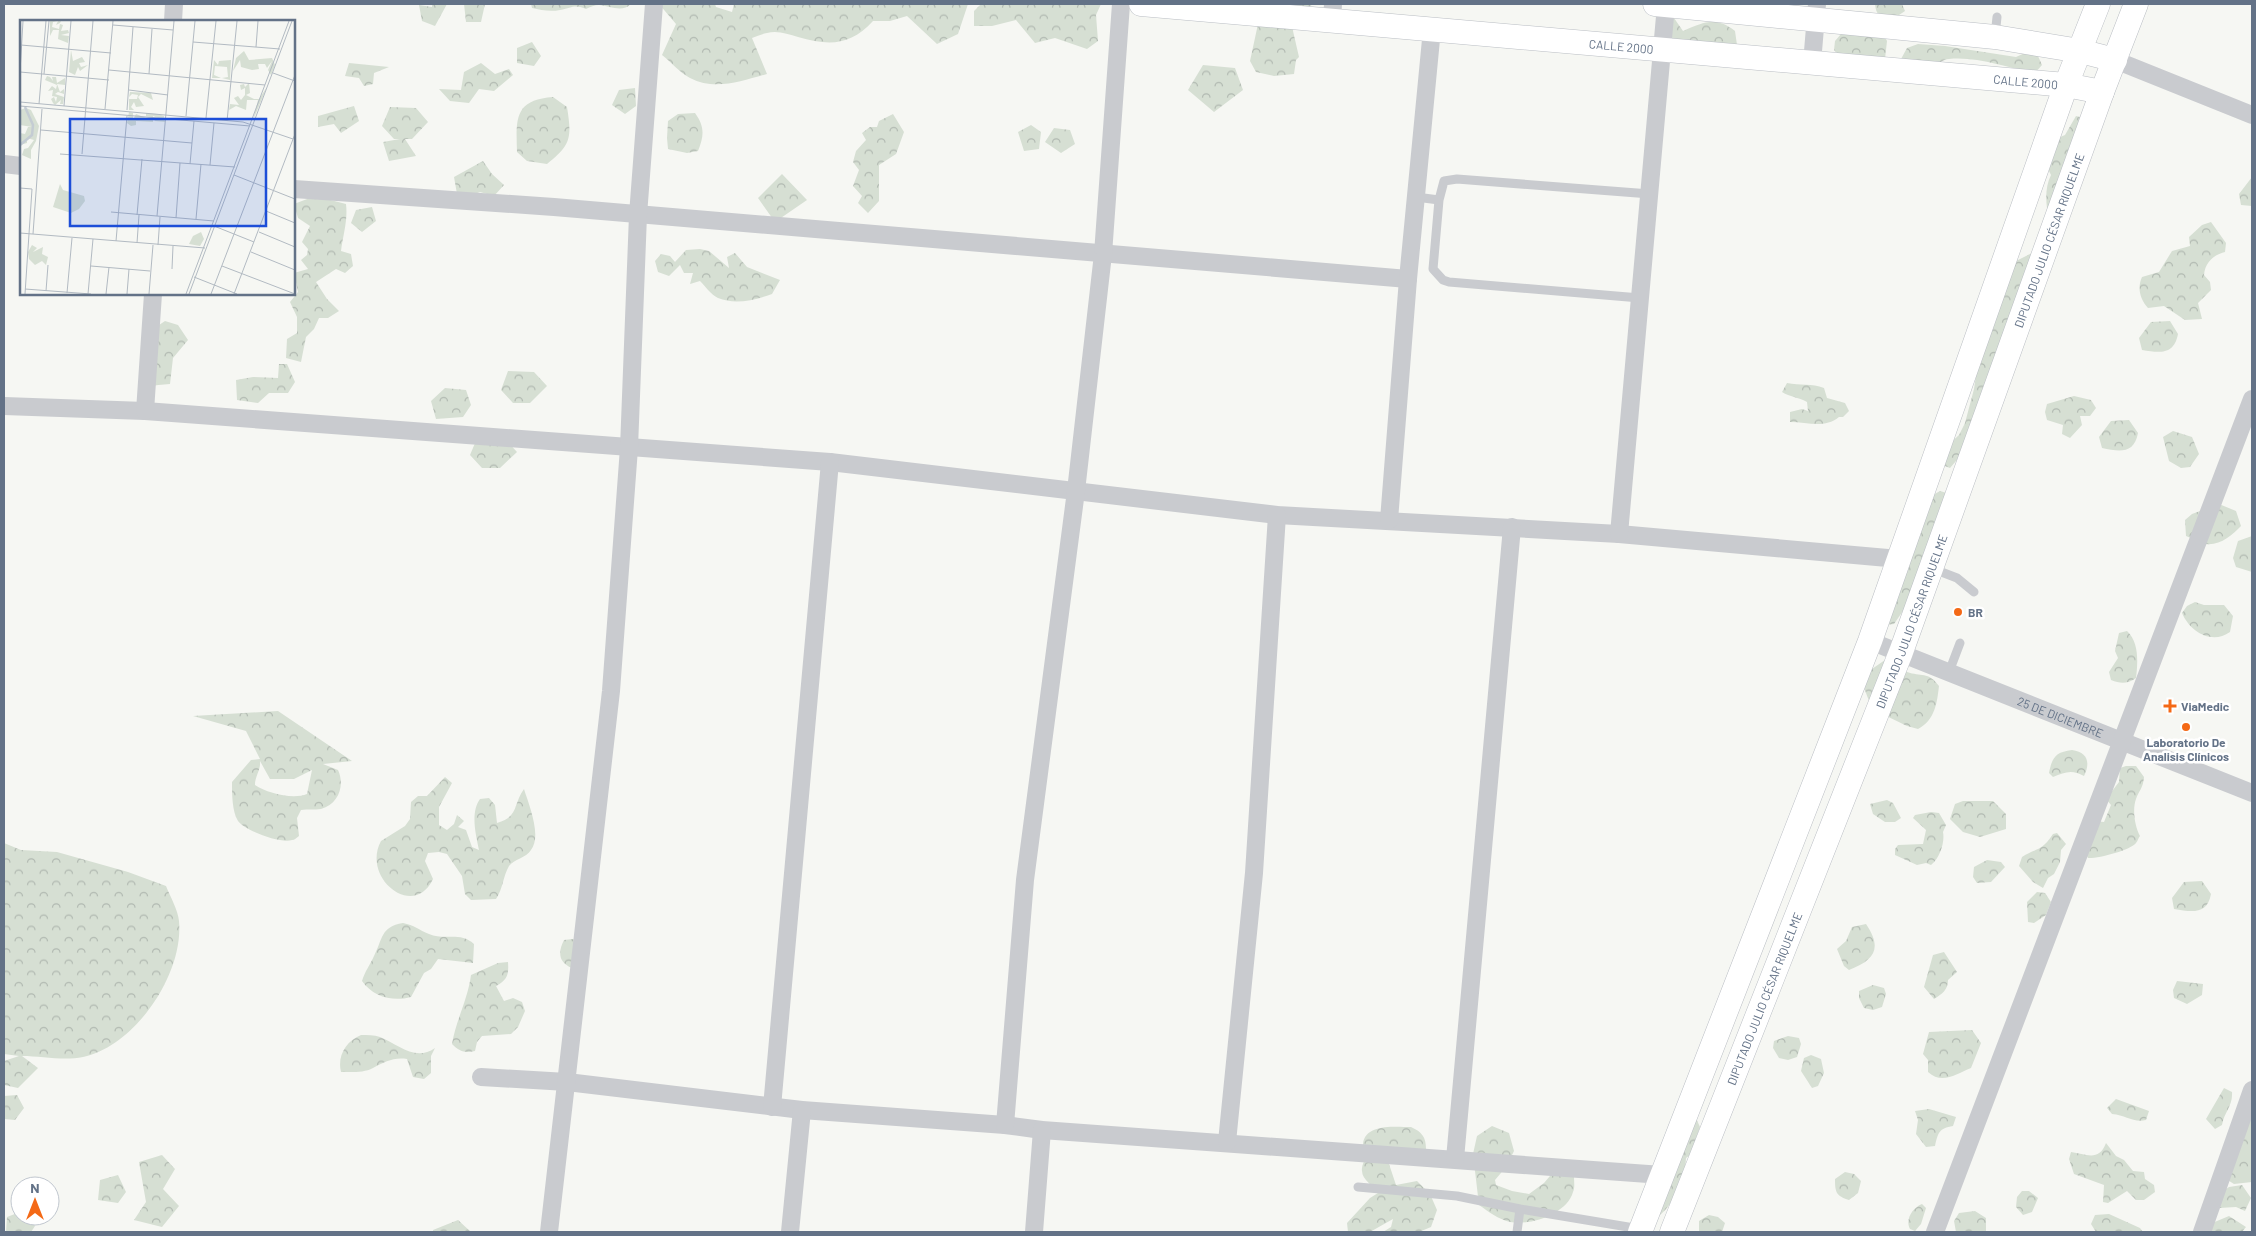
<svg xmlns="http://www.w3.org/2000/svg" width="2256" height="1236" viewBox="0 0 2256 1236" font-family="Barlow,sans-serif">
	<style>
		.forest { fill: url(#forest-crowns); fill-rule: evenodd }
		.lines { fill: none; stroke-linecap: round; stroke-linejoin: round }
		.secondary-casing { stroke: #babec4; stroke-width: 25 }
		.lane { stroke: #c9cbcf; stroke-width: 9 }
		.street { stroke: #c9cbcf; stroke-width: 18 }
		.secondary { stroke: #fff; stroke-width: 24 }
		.poi-dot { fill: #f46916; stroke: #fff; stroke-width: 2 }
		.labels { text-anchor: middle; dominant-baseline: central; stroke-width: 5; stroke-linejoin: round; paint-order: stroke }
		.street-label { font-size: 12px; fill: #637287; stroke: #fff }
		.poi-label { font-size: 12px; font-weight: bold; fill: #637287; stroke: #fff; text-anchor: start }
		.inset-river { fill: none; stroke: #c4ccd3; stroke-width: 2.5 }
		.inset-road { fill: none; stroke: #b2bac2; stroke-width: 1 }
		.view { fill: #1d4ed8; fill-opacity: 0.15; stroke: #1d4ed8; stroke-width: 2.5 }
		.inset-edge { fill: none; stroke: #637287; stroke-width: 2.5 }
	</style>
	<defs>
		<pattern id="forest-crowns" width="20" height="18" patternUnits="userSpaceOnUse" patternTransform="scale(1.25)"><rect width="20" height="18" fill="#d6dfd3"/><path d="M2 6a3 3 0 1 1 6 0M12 15a3 3 0 1 1 6 0" fill="none" stroke="#b1b9b1"/></pattern>
	</defs>
	<rect width="100%" height="100%" fill="#f6f7f3"/>
	<!-- forest -->
	<path class="forest" d="M432,4H447L435,26L422,21L419,5L432,7Z
		M464,4H485L481,22H466Z
		M531,4H631C622,13 610,6 599,5C595,5 590,7 586,9C573,4 573,8 560,10C550,12 541,10 532,8Z
		M659,4H715L716,7L732,12L734,4H968L958,34L937,44L907,16L890,21H873C850,46 829,46 798,37C788,34 777,30 767,33C762,34 757,36 752,38L767,74C741,81 715,91 690,78C680,73 671,62 662,55L676,24Z
		M981,4H1101L1096,15L1098,41L1087,49L1055,38L1035,43L1016,20L992,26H974V11Z
		M1277,4H1313L1294,19L1293,31L1299,57L1296,60L1294,74L1274,76L1256,72L1250,61L1258,24L1276,11Z
		M1875,4H1902L1905,11L1890,21C1880,17 1876,15 1875,4Z
		M1674,18L1683,31C1705,22 1715,16 1735,31L1737,45L1688,49L1660,32Z
		M1883,33L1887,41L1885,59L1840,56L1834,50L1835,41L1841,34Z
		M532,42L541,56L534,66L517,63V48Z
		M1918,44L1945,46L2016,57L2027,52L2038,56L2042,65L2035,73C2009,68 1976,56 1949,59C1943,59 1937,65 1931,68L1901,59L1907,48Z
		M349,63L389,67L374,73L373,84L364,86L359,78L345,76Z
		M481,63L495,74L509,69L513,75L494,91L479,89L469,103L450,101L439,89L461,90L464,72Z
		M1203,65L1235,68L1243,90L1214,112L1188,90Z
		M635,88L636,106L625,114L612,105L619,90Z
		M553,97L567,107C572,138 571,145 547,164L527,161L517,152C516,119 514,100 553,97Z
		M354,106L359,121L341,133L334,124L318,127V116Z
		M390,107L416,108L428,122L412,139H405L416,156L389,161L383,142L400,139H394L382,126Z
		M695,113C705,127 704,136 698,151L687,153L668,149L667,138L668,121L678,114Z
		M893,114L904,132L896,154L879,165V201L868,213L858,203L862,196L853,186L859,170L853,162L856,151L866,140L862,133L870,127H877L879,121Z
		M2076,116L2080,117L2082,122L2049,220C2046,205 2044,189 2051,175L2047,167L2048,142L2065,135Z
		M1031,125L1041,132L1039,149L1024,151L1018,132Z
		M1054,128L1070,130L1075,144L1061,153L1045,142Z
		M483,161L492,174L504,185L494,196L480,192L470,196L457,194L454,177Z
		M782,174L807,200L775,222L758,198Z
		M2252,177V206L2241,205L2239,194Z
		M315,196L346,204C348,220 343,235 341,251L351,254L353,266L345,273L336,269L316,282L327,299L339,311L328,318H319L314,329L306,337L301,362L286,358L287,339L297,333V317L290,302L298,292L294,273L308,269L301,260L307,255L308,249L302,242L310,226L298,218L294,204Z
		M372,207L376,221L362,232L351,223L356,210Z
		M2211,222L2226,243L2225,252C2213,255 2205,263 2204,275L2210,282L2211,290L2198,303L2202,319L2185,320L2164,306L2148,308C2140,299 2137,288 2142,277L2159,272L2172,251L2190,246L2189,237L2202,225Z
		M700,249L709,251L729,268L727,257L735,253L747,267L780,280L772,294C755,300 735,305 718,298C711,295 705,286 700,281L690,284L693,273H684L680,265L669,276L658,272L655,261L661,254L670,256L675,262L686,250Z
		M2034,252L1962,454L1950,468L1942,465L1946,447L1959,435L1965,423L1974,389L1979,355L2016,261Z
		M165,321L178,325L188,340L173,358L170,384L147,386L150,331Z
		M2170,321L2178,334C2174,355 2160,353 2142,350L2139,338L2151,322Z
		M279,364H287L295,382L288,393H269L258,403L237,400L236,380L253,377L278,378Z
		M508,371L534,372L547,386L530,403H513L501,390Z
		M1787,383C1800,386 1812,383 1824,388L1827,398L1845,403L1849,411L1843,417H1839C1824,429 1808,422 1790,422V412L1802,409L1808,411L1807,402C1798,397 1790,397 1782,392Z
		M445,388L466,390L471,405L463,417L436,419L431,401Z
		M2074,396L2091,400L2096,408L2090,416H2080L2082,425L2070,438L2062,434L2063,425L2047,420L2045,412L2047,404Z
		M2129,420L2138,433C2134,454 2120,452 2102,448L2099,437L2111,421Z
		M2173,431L2192,437L2199,454L2190,467L2181,468L2169,461L2163,437Z
		M478,436L504,438L517,452L500,468H482L470,455Z
		M1940,491L1950,494L1905,608L1894,624L1885,625L1899,580L1916,546L1933,495Z
		M2219,504L2236,511L2241,526C2231,536 2218,548 2201,543C2196,541 2192,538 2186,536L2185,520L2192,514Z
		M2252,536V572L2236,567L2233,558L2238,541Z
		M2195,602L2204,605H2224L2233,616L2230,632C2212,645 2190,632 2182,613L2187,606Z
		M2127,631C2139,642 2138,662 2136,678C2127,684 2121,684 2111,680L2109,672L2118,658L2115,651L2119,633Z
		M1885,660C1892,663 1900,670 1907,672C1921,677 1928,671 1939,686C1937,703 1935,720 1918,729L1907,726L1872,709L1863,685L1869,671Z
		M278,711L352,761L323,764L338,770C345,785 339,804 321,809C315,810 308,809 301,810L297,818L299,836C296,838 295,840 292,840C281,844 244,830 238,821C232,811 232,794 232,782L251,760L260,759L246,731L193,716ZM260,761L270,779H294L312,770L307,794C293,800 267,793 255,785C255,776 261,770 260,761Z
		M2072,750C2087,752 2091,762 2084,776C2072,769 2065,772 2053,777L2049,773C2052,758 2055,752 2072,750Z
		M2126,766H2136L2144,777C2143,789 2139,790 2136,799C2132,810 2135,827 2140,836C2138,838 2138,841 2136,843C2131,850 2097,859 2088,858L2085,852L2087,820L2104,822L2111,805L2106,799L2119,782L2120,768Z
		M445,777L452,783L439,807V825L447,830L454,824L457,815L464,821L458,827L466,830L472,847L479,850C476,835 470,813 480,799L489,798L495,805L497,823C519,817 513,804 524,789C529,805 542,836 531,850C526,858 514,859 509,866C503,876 503,889 496,899L471,900L465,894L462,876L447,854L439,852L428,853L425,861L433,879C414,920 361,878 381,841L405,826L410,819L411,802L418,796H427Z
		M1887,800L1893,803L1901,818L1895,822H1885L1873,814L1870,804Z
		M1963,801H1993L2006,814V829L1980,837L1963,832L1950,819L1955,804Z
		M1931,812L1939,813L1946,825L1943,832C1945,842 1940,858 1931,865L1926,863L1917,865L1895,855V849L1898,845L1923,844L1926,830L1913,818L1915,815Z
		M2057,833L2066,844L2061,850L2060,862L2054,874L2048,878L2043,888L2033,882L2019,866L2022,857C2038,847 2041,852 2053,834Z
		M4,843L21,850L57,852L128,872L166,886C170,896 178,910 179,921C184,974 135,1046 83,1057C64,1061 41,1056 22,1056L38,1068L18,1088L4,1085V1061L19,1056L4,1054Z
		M1987,860L2001,862L2005,867L1991,882L1977,883L1973,877L1974,867Z
		M2202,881L2211,894C2207,915 2192,912 2174,909L2172,898L2184,882Z
		M2037,892L2045,893L2051,902L2046,915L2034,923L2028,922L2027,902Z
		M403,923C414,925 419,930 429,934C445,941 460,931 474,944L473,963L438,959L431,969L424,973L411,997C393,1002 373,997 362,981C365,971 370,965 374,956C383,939 380,927 403,923Z
		M1866,924C1883,949 1874,960 1849,970L1844,966L1837,949L1846,941L1852,927Z
		M573,939L582,943L572,968C558,962 558,952 564,940Z
		M1944,952L1957,972L1948,980C1948,990 1942,994 1934,999L1924,987L1933,955Z
		M508,962C509,975 507,980 496,986L504,1001L513,998L522,1002L525,1011L518,1027L511,1034L482,1036L477,1042L475,1051C465,1053 460,1052 452,1044C456,1020 468,999 471,975L498,963Z
		M2177,981L2203,984L2202,995L2187,1004L2174,998L2173,990Z
		M1873,985L1884,988L1886,994L1882,1007L1873,1010L1864,1008L1859,998V991Z
		M1972,1030L1981,1043L1971,1068C1956,1074 1942,1085 1928,1072V1060L1923,1054L1929,1032Z
		M361,1035C367,1035 374,1035 380,1037C398,1044 415,1062 435,1048L431,1056V1073L424,1079L413,1077L407,1059C393,1057 385,1062 373,1068C364,1073 351,1072 341,1072C337,1056 346,1041 361,1035Z
		M1788,1036L1799,1038L1801,1044L1797,1057L1788,1060L1779,1058L1773,1048L1774,1041Z
		M1811,1055L1821,1059L1824,1073L1818,1086L1812,1088L1801,1071L1804,1058Z
		M2224,1088L2232,1092C2233,1106 2224,1112 2222,1125L2215,1129L2206,1119Z
		M17,1095L24,1108L15,1120L4,1119V1096Z
		M2116,1099L2149,1111L2146,1120C2133,1123 2126,1115 2112,1114L2107,1108Z
		M1929,1109L1956,1117L1953,1126C1939,1128 1938,1133 1935,1146L1926,1147L1916,1134L1918,1120L1915,1111Z
		M2252,1112V1182L2234,1184L2226,1179Z
		M1694,1114L1700,1127L1690,1155L1686,1158C1685,1180 1674,1206 1655,1219L1651,1169Z
		M1492,1126L1509,1133L1514,1151L1506,1167L1495,1180L1496,1185L1512,1191L1529,1194L1544,1183L1555,1170L1574,1177C1574,1182 1575,1188 1573,1192C1567,1214 1530,1226 1510,1222C1498,1219 1489,1212 1479,1205L1473,1154L1477,1136Z
		M1411,1127C1422,1132 1426,1137 1426,1149L1389,1164L1396,1185L1417,1181L1430,1194L1437,1210L1431,1227L1419,1232H1383L1391,1227L1393,1219L1370,1232H1348L1347,1223L1370,1198L1378,1193C1374,1186 1362,1180 1362,1171C1361,1166 1365,1161 1365,1156C1365,1152 1362,1148 1363,1144C1365,1123 1396,1127 1411,1127Z
		M2106,1143L2116,1156L2124,1160L2133,1171L2144,1172L2145,1179L2154,1185L2155,1192L2144,1200H2136L2127,1191L2108,1203L2103,1202L2104,1185L2074,1174L2069,1159L2071,1152C2086,1154 2099,1162 2106,1143Z
		M162,1155L175,1169L163,1189L179,1206L162,1227L134,1220L146,1202L139,1162Z
		M1845,1172L1854,1174L1861,1181L1858,1193L1849,1200C1836,1196 1835,1192 1835,1179Z
		M118,1175L126,1192L118,1203L98,1200L100,1180Z
		M2242,1185L2251,1198L2245,1211L2236,1207L2219,1208L2220,1193L2229,1187Z
		M2022,1191H2029L2038,1198L2032,1212L2023,1215L2016,1207L2017,1197Z
		M1922,1204L1926,1208L1921,1224L1915,1231L1910,1229C1905,1220 1912,1208 1922,1204Z
		M1975,1211L1986,1218V1232H1956L1954,1221L1959,1213Z
		M20,1212V1216H28L35,1226L31,1232H6L7,1217Z
		M2109,1214L2140,1228L2143,1232H2096L2091,1224L2095,1215Z
		M1709,1215L1718,1217L1725,1223L1722,1232H1699V1221Z
		M2229,1216L2246,1227L2242,1232H2203L2205,1226Z
		M458,1220L471,1232H433V1230Z"/>
	<g class="lines">
		<defs>
			<g id="secondary">
				<path id="s2" d="M1141,4L2066,85L2102,92"/>
				<path d="M1655,4L1995,37L2080,51L2115,60"/>
				<path d="M1640,1232L1870,641L2066,85L2098,4"/>
				<path id="s3" d="M1672,1232L1901,652L2102,92L2136,4"/>
			</g>
		</defs>
		<!-- secondary casing -->
		<use href="#secondary" class="secondary-casing"/>
		<!-- lane -->
		<path class="lane" d="M1995,36L1997,17
			M1416,197L1439,200
			M1640,298L1449,282L1443,280L1433,269L1439,200L1444,181L1457,179L1650,194
			M1931,568L1957,578L1974,592
			M1949,672L1960,643
			M1358,1187L1457,1196L1520,1209
			M1517,1232L1520,1209L1640,1229"/>
		<!-- street -->
		<g class="street">
			<path d="M173,21L174,4"/>
			<path d="M1332,21L1333,4"/>
			<path d="M2115,60L2252,115"/>
			<path d="M1812,63L1817,4"/>
			<path d="M4,164L21,166"/>
			<path d="M294,189L554,207L1408,279"/>
			<path d="M4,406L145,411L830,462L1277,515L1619,534L1899,559"/>
			<path d="M145,411L153,294"/>
			<path d="M1389,520L1408,279L1432,29"/>
			<path d="M1619,534L1666,5"/>
			<path id="s1" d="M1870,641L2252,793"/>
			<path d="M481,1077L567,1082L802,1110L1005,1125L1042,1130L1662,1175"/>
			<path d="M772,1107L830,462"/>
			<path d="M1005,1125L1025,880L1076,491L1103,254L1121,4"/>
			<path d="M1227,1142L1254,873L1277,515"/>
			<path d="M1455,1159L1512,527"/>
			<path d="M549,1232L611,691L629,448L638,215L654,4"/>
			<path d="M790,1232L802,1110"/>
			<path d="M1034,1232L1042,1130"/>
			<path d="M1935,1232L2252,399"/>
			<path d="M2202,1232L2252,1090"/>
		</g>
		<!-- secondary -->
		<use href="#secondary" class="secondary"/>
	</g>
	<!-- markers -->
	<g class="poi-dot">
		<circle cx="1958" cy="612" r="5"/>
		<path d="M2167.5 698.5h5v5h5v5h-5v5h-5v-5h-5v-5h5z"/>
		<circle cx="2186" cy="727" r="5"/>
	</g>
	<g class="labels">
		<!-- street labels -->
		<g class="street-label">
			<text stroke="none"><textPath href="#s2" startOffset="482">CALLE 2000</textPath></text>
			<text stroke="none"><textPath href="#s2" startOffset="888">CALLE 2000</textPath></text>
			<text stroke="none"><textPath href="#s3" startOffset="1061">DIPUTADO JULIO CÉSAR RIQUELME</textPath></text>
			<text stroke="none"><textPath href="#s3" startOffset="656">DIPUTADO JULIO CÉSAR RIQUELME</textPath></text>
			<text stroke="none"><textPath href="#s1" startOffset="205">25 DE DICIEMBRE</textPath></text>
			<text stroke="none"><textPath href="#s3" startOffset="251">DIPUTADO JULIO CÉSAR RIQUELME</textPath></text>
		</g>
		<!-- poi labels -->
		<g class="poi-label">
			<text x="1968" y="612">BR</text>
			<text x="2181" y="706">ViaMedic</text>
			<text x="2186" y="742" text-anchor="middle">Laboratorio De<tspan x="2186" dy="14">Analisis Clínicos</tspan></text>
		</g>
	</g>
	<!-- overview -->
	<g transform="translate(20 20)">
		<rect width="275" height="275" fill="#f6f7f3"/>
		<path d="M30,1H41L40,3L36,5L38,1L33,2L32,7L39,9L40,4L43,5L41,11L48,10L49,13L41,15L49,16L48,23L38,19L39,10H33L30,16ZM51,30L53,41L62,37L65,42L59,43L61,47L68,45L60,51L58,47L55,55L49,52ZM224,31L229,40L252,38L255,45L251,55L248,50L252,41L247,48L245,44H238L239,49L232,50L221,47L220,40L213,51L216,38ZM194,40L198,45L199,41L211,40L210,60L202,58L208,57L207,47L195,46L194,55L201,58H192ZM27,56L30,57L33,61L32,57H36L37,63L45,58V65L37,64L40,72L44,69V74L38,72L35,74L44,77L43,84H40L41,80L35,85L33,83L31,79L34,77L36,82L37,77L32,76L33,70L28,71L32,66L36,69L37,65L25,60ZM229,63L230,73L226,75L234,79H239L247,67L233,100L238,80H227L226,90L216,86L209,90L210,84L219,85L214,78L218,76L221,80L225,75V68L221,70L220,65L224,64L225,67ZM110,72L131,73L133,80L121,74L118,77L124,86L116,87L114,82L111,87L114,90H109V79H117L118,75L112,74L109,77ZM6,88L11,90L19,106L16,121L11,130V139L2,135L4,129L8,128L14,120L7,118V123L0,125V113L5,114L8,107H12L0,105V90ZM109,92L113,93V100L116,94L126,98L131,97L126,96V93L138,94L144,96L145,102L134,101L138,98L133,96V102L116,101V105L111,106L107,103ZM40,164L43,170L64,176L65,181L59,189L51,193L33,187ZM181,212L184,219L180,226L169,224L173,216ZM12,225L17,228L13,232L23,227L22,234L28,237L26,245L22,241L15,245L9,239L8,232Z" fill="#d6dfd3"/>
		<path class="inset-river" d="M0,125L12,115L13,105L5,87"/>
		<path class="inset-road" d="M93,5L153,10M173,22L260,29M1,25L91,33M236,27L238,1M89,50L245,65M0,52L89,60M0,52L3,1M253,53L275,61M24,54L29,1M129,54L132,9M109,70L148,75M0,82L223,102L273,119M19,84L26,1M0,86L230,106M44,86L51,1M85,89L93,1M107,90L113,7M166,96L175,1M186,98L196,1M207,101L217,1M21,110L172,123M40,134L215,147M62,134L73,1M170,144L174,101M190,145L194,103M214,155L275,179M0,168L12,169L5,274M246,191L275,203M91,192L194,201M117,195L122,139M137,196L154,1M156,198L160,143M176,199L181,144M194,206L234,222M239,212L275,227M0,213L185,228M13,214L22,89M96,221L107,96M117,223L119,195M138,225L140,197M231,232L275,250M71,246L130,251M202,246L275,274M152,249L153,226M174,257L217,274M5,269L71,274M26,271L28,245M47,273L52,218M68,274L73,219M86,274L89,247M107,274L109,249M129,274L133,225M166,274L269,1M169,274L272,1M191,274L275,55M214,274L275,114"/>
		<path class="view" d="M50,99H246V206H50Z"/>
		<rect width="275" height="275" class="inset-edge"/>
	</g>
	<!-- border -->
	<rect width="2256" height="1236" fill="none" stroke="#637287" stroke-width="10"/>
	<!-- north arrow -->
	<g transform="translate(35 1201)"><circle r="24" fill="#ffffff" stroke="#c1c7cf"/>
	<path d="M0-4L9 19L0 12L-9 19Z" fill="#f46916"/>
	<text y="-8" font-size="14" font-weight="bold" text-anchor="middle" fill="#637287">N</text>
	</g>
</svg>
